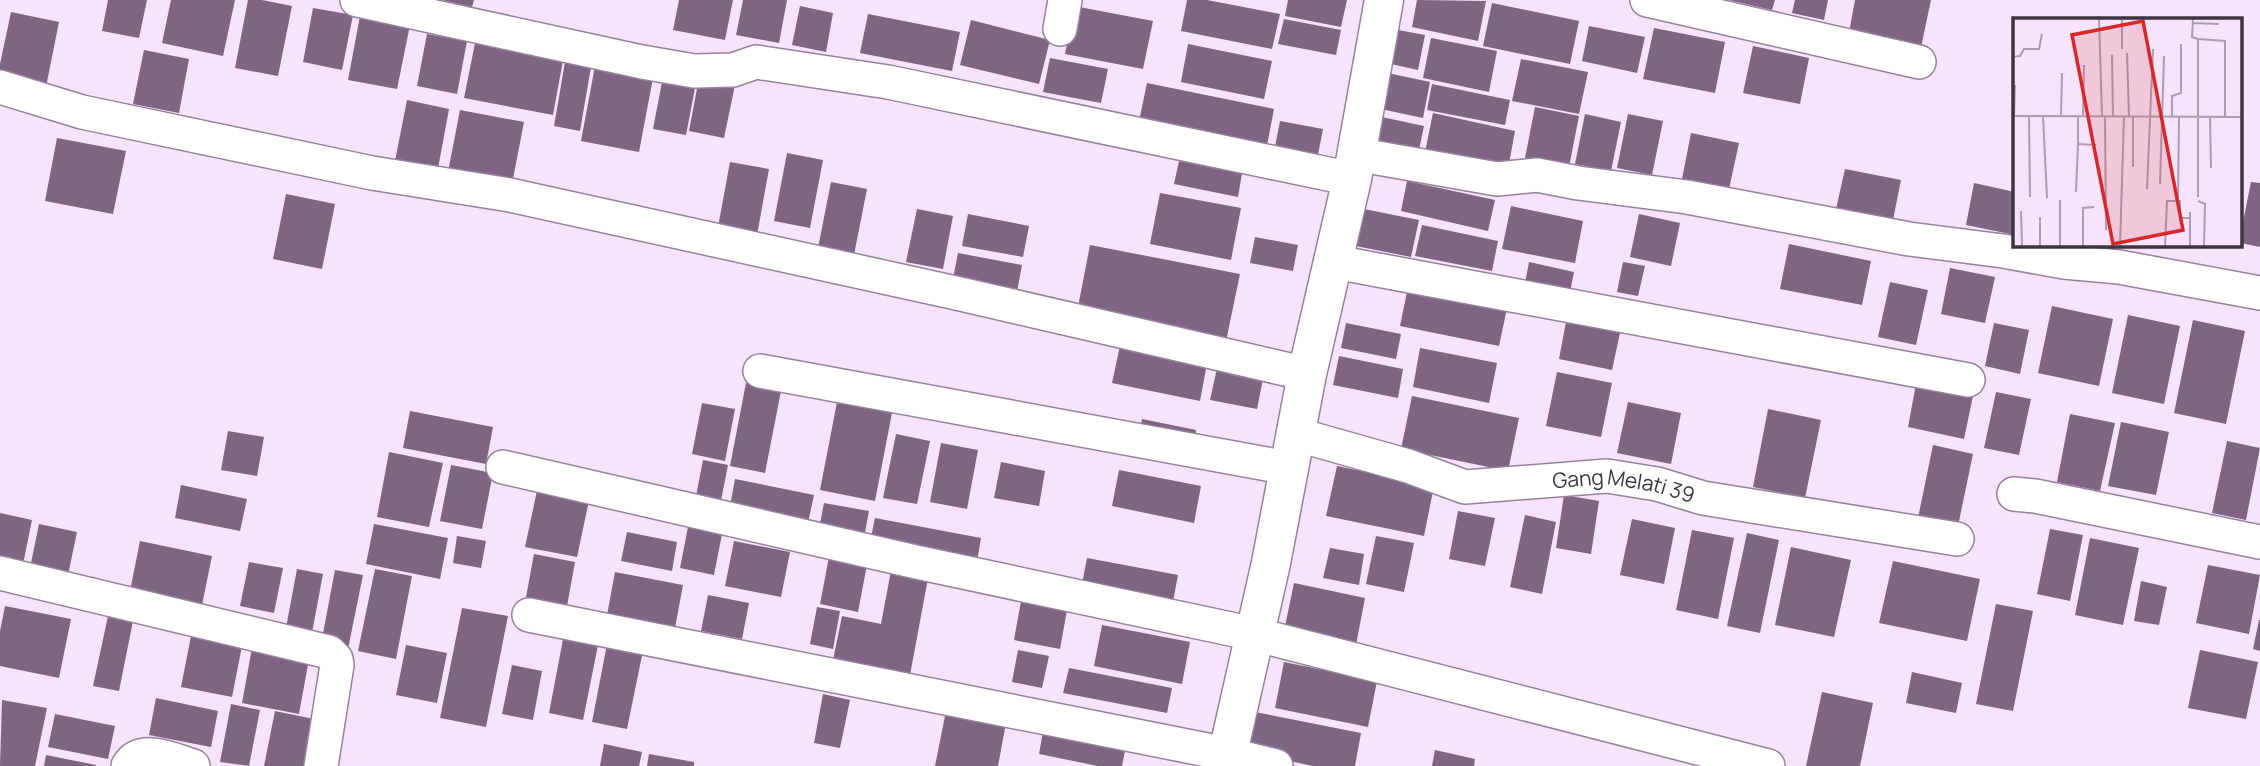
<svg xmlns="http://www.w3.org/2000/svg" width="2260" height="766" viewBox="0 0 2260 766" font-family="Manrope,sans-serif">
	<style>
		.building { fill: #7c6681 }
		.lines { fill: none; stroke-linecap: round; stroke-linejoin: round }
		.street-casing { stroke: #98819d; stroke-width: 36 }
		.secondary-casing { stroke: #98819d; stroke-width: 41 }
		.street { stroke: #fff; stroke-width: 33 }
		.secondary { stroke: #fff; stroke-width: 38 }
		.labels { text-anchor: middle; dominant-baseline: central; stroke-width: 7; stroke-linejoin: round; paint-order: stroke }
		.street-label { font-size: 21px; fill: #3e3441; stroke: #fbf6fc }
		.inset-road { fill: none; stroke: #ad9db1; stroke-width: 2 }
		.view { fill: #d62828; fill-opacity: 0.15; stroke: #d62828; stroke-width: 3.5 }
		.inset-edge { fill: none; stroke: #3e3441; stroke-width: 3.5 }
	</style>
	<rect width="100%" height="100%" fill="#f7e3fc"/>
	<!-- building -->
	<path class="building" d="M108,0H147L139,38L102,31Z
		M171,0H235L223,56L162,43Z
		M248,0H262L292,6L278,76L235,68Z
		M442,0H474L472,7Z
		M679,0H733L725,40L673,30Z
		M743,0H787L779,43L736,35Z
		M1187,0H1207L1280,14L1272,49L1181,31Z
		M1288,0H1347L1341,27L1285,16Z
		M1417,0L1486,1L1478,41L1412,27Z
		M1729,0H1775L1772,10Z
		M1795,0H1828L1824,20L1792,13Z
		M1855,0H1931L1920,52L1848,38Z
		M1492,3L1579,21L1570,64L1483,46Z
		M800,6L833,13L826,52L792,45Z
		M1074,6L1153,21L1143,69L1065,54Z
		M313,8L353,15L342,70L303,62Z
		M11,12L59,22L46,87L0,79V64Z
		M868,14L960,32L952,71L860,53Z
		M360,16L410,25L397,89L348,80Z
		M1284,19L1341,30L1336,55L1278,44Z
		M971,20L1050,40L1039,84L960,65Z
		M1589,26L1645,37L1637,73L1582,61Z
		M1654,28L1725,42L1715,93L1643,79Z
		M1398,30L1425,35L1418,70L1391,64Z
		M427,34L467,41L457,94L417,86Z
		M476,38L564,55L553,115L464,98Z
		M1431,38L1497,51L1489,92L1423,78Z
		M1188,44L1272,61L1264,99L1181,82Z
		M1753,46L1809,58L1800,104L1743,93Z
		M144,50L189,59L179,113L133,104Z
		M1050,58L1108,69L1101,103L1043,92Z
		M1521,59L1588,72L1579,114L1512,101Z
		M565,62L591,67L580,131L554,126Z
		M595,66L653,78L639,152L581,141Z
		M1383,72L1430,82L1423,118L1376,108Z
		M663,77L696,83L686,135L653,129Z
		M699,78L735,85L724,138L689,131Z
		M1147,83L1274,109L1265,156L1137,131Z
		M1432,84L1510,100L1505,125L1427,110Z
		M407,100L449,109L437,174L394,166Z
		M1535,107L1579,116L1569,167L1525,158Z
		M460,110L524,122L512,184L448,172Z
		M1433,113L1515,131L1508,169L1425,152Z
		M1585,114L1621,122L1611,171L1575,164Z
		M1628,114L1663,121L1652,175L1617,168Z
		M1377,116L1424,126L1419,150L1372,141Z
		M1280,121L1323,129L1316,165L1273,157Z
		M1691,133L1739,143L1729,189L1682,179Z
		M57,138L126,151L113,214L45,201Z
		M787,153L823,160L810,228L774,221Z
		M1179,161L1242,173L1238,197L1174,184Z
		M730,162L769,169L757,235L718,227Z
		M1845,169L1901,180L1893,220L1836,209Z
		M1407,181L1495,200L1488,231L1401,211Z
		M831,182L867,189L853,260L817,253Z
		M2251,182L2260,183V247L2241,243V232Z
		M1974,183L2015,192V235L1966,225Z
		M1160,193L1241,208L1231,260L1150,244Z
		M286,194L335,204L322,269L273,259Z
		M1511,206L1583,221L1575,263L1502,249Z
		M1354,207L1419,220L1411,257L1346,244Z
		M917,209L953,216L943,269L906,262Z
		M968,214L1029,226L1023,257L962,246Z
		M1639,214L1680,223L1671,266L1630,257Z
		M1422,225L1498,241L1492,271L1415,256Z
		M1255,237L1298,245L1293,271L1250,263Z
		M1789,244L1871,261L1862,305L1780,289Z
		M1090,245L1240,274L1225,346L1076,317Z
		M958,253L1022,265L1015,302L951,289Z
		M1529,262L1574,272L1569,297L1524,288Z
		M1623,262L1645,266L1638,296L1617,292Z
		M1950,268L1995,277L1985,323L1941,314Z
		M1890,282L1928,290L1916,345L1878,337Z
		M1408,287L1507,308L1499,346L1400,326Z
		M2052,306L2113,319L2099,386L2038,373Z
		M2128,315L2180,326L2164,404L2112,393Z
		M2193,320L2245,331L2226,424L2174,413Z
		M1566,322L1620,333L1612,370L1559,359Z
		M1346,323L1401,334L1396,359L1341,348Z
		M1994,323L2029,330L2020,374L1985,366Z
		M1121,341L1208,358L1200,401L1112,383Z
		M1420,348L1497,363L1489,403L1413,387Z
		M1339,356L1403,369L1398,398L1333,385Z
		M1219,359L1265,369L1257,409L1210,400Z
		M1557,372L1612,383L1601,437L1546,426Z
		M1917,379L1974,391L1964,439L1908,427Z
		M746,383L781,391L765,473L730,466Z
		M1996,392L2031,399L2019,455L1984,448Z
		M1412,396L1519,418L1508,471L1401,449Z
		M837,402L892,413L875,501L820,490Z
		M1628,402L1681,413L1671,464L1617,453Z
		M702,403L735,409L725,461L692,454Z
		M1768,409L1821,420L1805,498L1753,487Z
		M410,411L493,427L486,464L403,448Z
		M2070,414L2115,423L2100,491L2057,482Z
		M1142,419L1196,430L1193,447L1139,436Z
		M2121,422L2169,432L2156,495L2108,486Z
		M228,431L264,437L257,476L221,470Z
		M896,434L930,441L917,504L883,498Z
		M2227,441L2260,448L2246,520L2212,513Z
		M941,443L978,450L967,509L930,502Z
		M1933,445L1973,454L1958,526L1918,518Z
		M389,452L443,463L429,527L377,517Z
		M703,460L728,465L719,511L694,506Z
		M1001,462L1045,471L1039,506L994,498Z
		M451,465L493,473L482,529L440,521Z
		M1337,466L1434,486L1424,536L1326,516Z
		M1119,470L1201,486L1194,523L1112,506Z
		M735,479L814,495L806,532L728,517Z
		M181,485L247,499L240,531L175,518Z
		M538,486L590,496L577,557L525,547Z
		M1564,495L1599,501L1591,554L1556,548Z
		M824,503L869,511L863,543L818,534Z
		M1458,511L1495,518L1485,566L1449,559Z
		M0,513L32,520L23,564L0,560Z
		M1525,515L1556,522L1542,594L1510,587Z
		M875,518L981,538L976,567L869,547Z
		M1632,519L1675,528L1664,584L1620,575Z
		M39,524L77,532L68,575L30,568Z
		M374,524L448,538L440,579L366,564Z
		M688,527L722,534L714,575L680,568Z
		M2050,529L2083,535L2070,601L2037,594Z
		M1692,530L1734,538L1718,619L1676,610Z
		M627,532L677,542L672,571L621,561Z
		M1747,533L1779,540L1760,633L1727,626Z
		M457,536L486,541L481,568L453,563Z
		M1376,536L1414,543L1404,592L1366,584Z
		M2090,538L2139,548L2123,625L2075,615Z
		M140,541L212,556L202,605L130,591Z
		M734,541L790,552L781,597L725,586Z
		M1791,547L1851,560L1834,637L1775,625Z
		M1330,548L1364,554L1359,585L1323,578Z
		M534,554L575,562L567,606L526,597Z
		M829,557L867,565L858,612L820,604Z
		M1087,558L1178,575L1172,607L1081,589Z
		M1893,561L1980,579L1967,641L1879,623Z
		M249,562L283,568L274,613L240,606Z
		M892,565L929,573L910,675L833,660L842,616L881,624Z
		M2208,565L2260,575L2249,634L2196,623Z
		M297,569L323,574L311,638L285,633Z
		M375,569L412,576L396,659L358,651Z
		M335,570L363,575L348,649L321,644Z
		M615,572L683,585L675,628L607,615Z
		M2141,581L2167,587L2159,625L2134,621Z
		M1294,583L1365,598L1355,650L1283,636Z
		M708,595L749,603L742,639L701,631Z
		M1021,601L1067,610L1060,649L1014,640Z
		M1996,604L2033,611L2013,711L1976,704Z
		M5,606L71,619L59,678L0,666V631Z
		M817,607L840,611L833,649L810,644Z
		M462,608L508,616L486,727L440,718Z
		M108,616L133,621L119,691L93,686Z
		M2259,620H2260V651L2253,649Z
		M1102,625L1190,642L1182,684L1094,666Z
		M564,634L599,640L583,720L549,713Z
		M191,636L242,646L232,697L181,687Z
		M608,639L644,646L627,729L592,722Z
		M406,645L447,653L437,703L396,695Z
		M252,648L309,659L299,714L242,703Z
		M1018,650L1049,656L1042,688L1012,682Z
		M2200,650L2258,662L2246,719L2188,708Z
		M1284,662L1377,681L1368,727L1275,708Z
		M512,665L542,671L533,720L502,714Z
		M1069,668L1172,688L1167,713L1063,693Z
		M1912,672L1962,683L1956,713L1906,703Z
		M1822,692L1873,703L1860,766H1806Z
		M823,694L850,700L840,748L814,743Z
		M156,698L218,711L211,747L149,735Z
		M2,700L47,708L35,766H0Z
		M231,704L260,710L249,766L220,762Z
		M275,711L314,719L305,766H264Z
		M946,711L1006,723L998,766H935Z
		M1255,712L1361,733L1355,766H1313L1247,752Z
		M55,714L115,726L108,759L48,747Z
		M1045,720L1128,736L1122,766H1098L1039,754Z
		M604,744L642,752L639,766H600Z
		M1435,750L1475,759L1474,766H1432Z
		M649,754L694,762V766H647Z
		M46,755L96,765V766H44Z"/>
	<g class="lines">
		<defs>
			<g id="street">
				<path d="M357,0L642,62L694,71L733,70L756,62L888,82L1352,179"/>
				<path d="M1647,0L1919,62"/>
				<path d="M1060,29L1065,0"/>
				<path d="M0,87L82,112L372,173L510,195L956,293L1307,374"/>
				<path d="M1355,154L1497,179L1537,175L1578,183L1687,197L1909,239L2003,251L2064,262L2119,267L2260,293"/>
				<path d="M1335,262L1968,380"/>
				<path d="M760,371L1288,468"/>
				<path id="s1" d="M1295,434L1408,466L1465,487L1607,476L1657,484L1703,498L1957,539"/>
				<path d="M503,467L916,562L1254,634L1768,766"/>
				<path d="M2014,494L2035,496L2260,542"/>
				<path d="M0,573L329,652L336,659L337,665L321,766"/>
				<path d="M529,615L1227,754L1276,766"/>
				<path d="M128,766C141,744 174,760 193,766"/>
			</g>
			<path id="secondary" d="M1225,766L1271,563L1307,374L1352,179L1384,0"/>
		</defs>
		<!-- street casing -->
		<use href="#street" class="street-casing"/>
		<!-- secondary casing -->
		<use href="#secondary" class="secondary-casing"/>
		<!-- street -->
		<use href="#street" class="street"/>
		<!-- secondary -->
		<use href="#secondary" class="secondary"/>
	</g>
	<g class="labels">
		<!-- street labels -->
		<g class="street-label">
			<text stroke="none"><textPath href="#s1" startOffset="338">Gang Melati 39</textPath></text>
		</g>
	</g>
	<!-- overview -->
	<g transform="translate(2013 18)">
		<rect width="229" height="229" fill="#f7e3fc"/>
		<path class="inset-road" d="M86,1L89,98M180,1L179,19L185,21V179M180,5L206,6M185,21L212,23V99M109,31V1M114,35L116,98M99,37L100,98M0,39L7,38L11,31H26L29,16M229,57V99M0,98L229,99M1,98L2,67M16,98L17,179M30,98L34,180M48,98L49,55M65,98V126L83,127M70,98L71,47M92,98L93,212M120,98V149M159,99V78L168,75V26M197,99L198,150M147,166L151,38M134,171L140,31M63,174L65,126M165,182L166,99M185,183L192,186L191,228M8,193L9,228M27,199V228M47,228V182M70,228V190L81,189M107,228L111,98M152,228L154,183H167V200H177M177,228V194"/>
		<path class="view" d="M130,3L170,212L100,226L59,17Z"/>
		<rect width="229" height="229" class="inset-edge"/>
	</g>
</svg>
